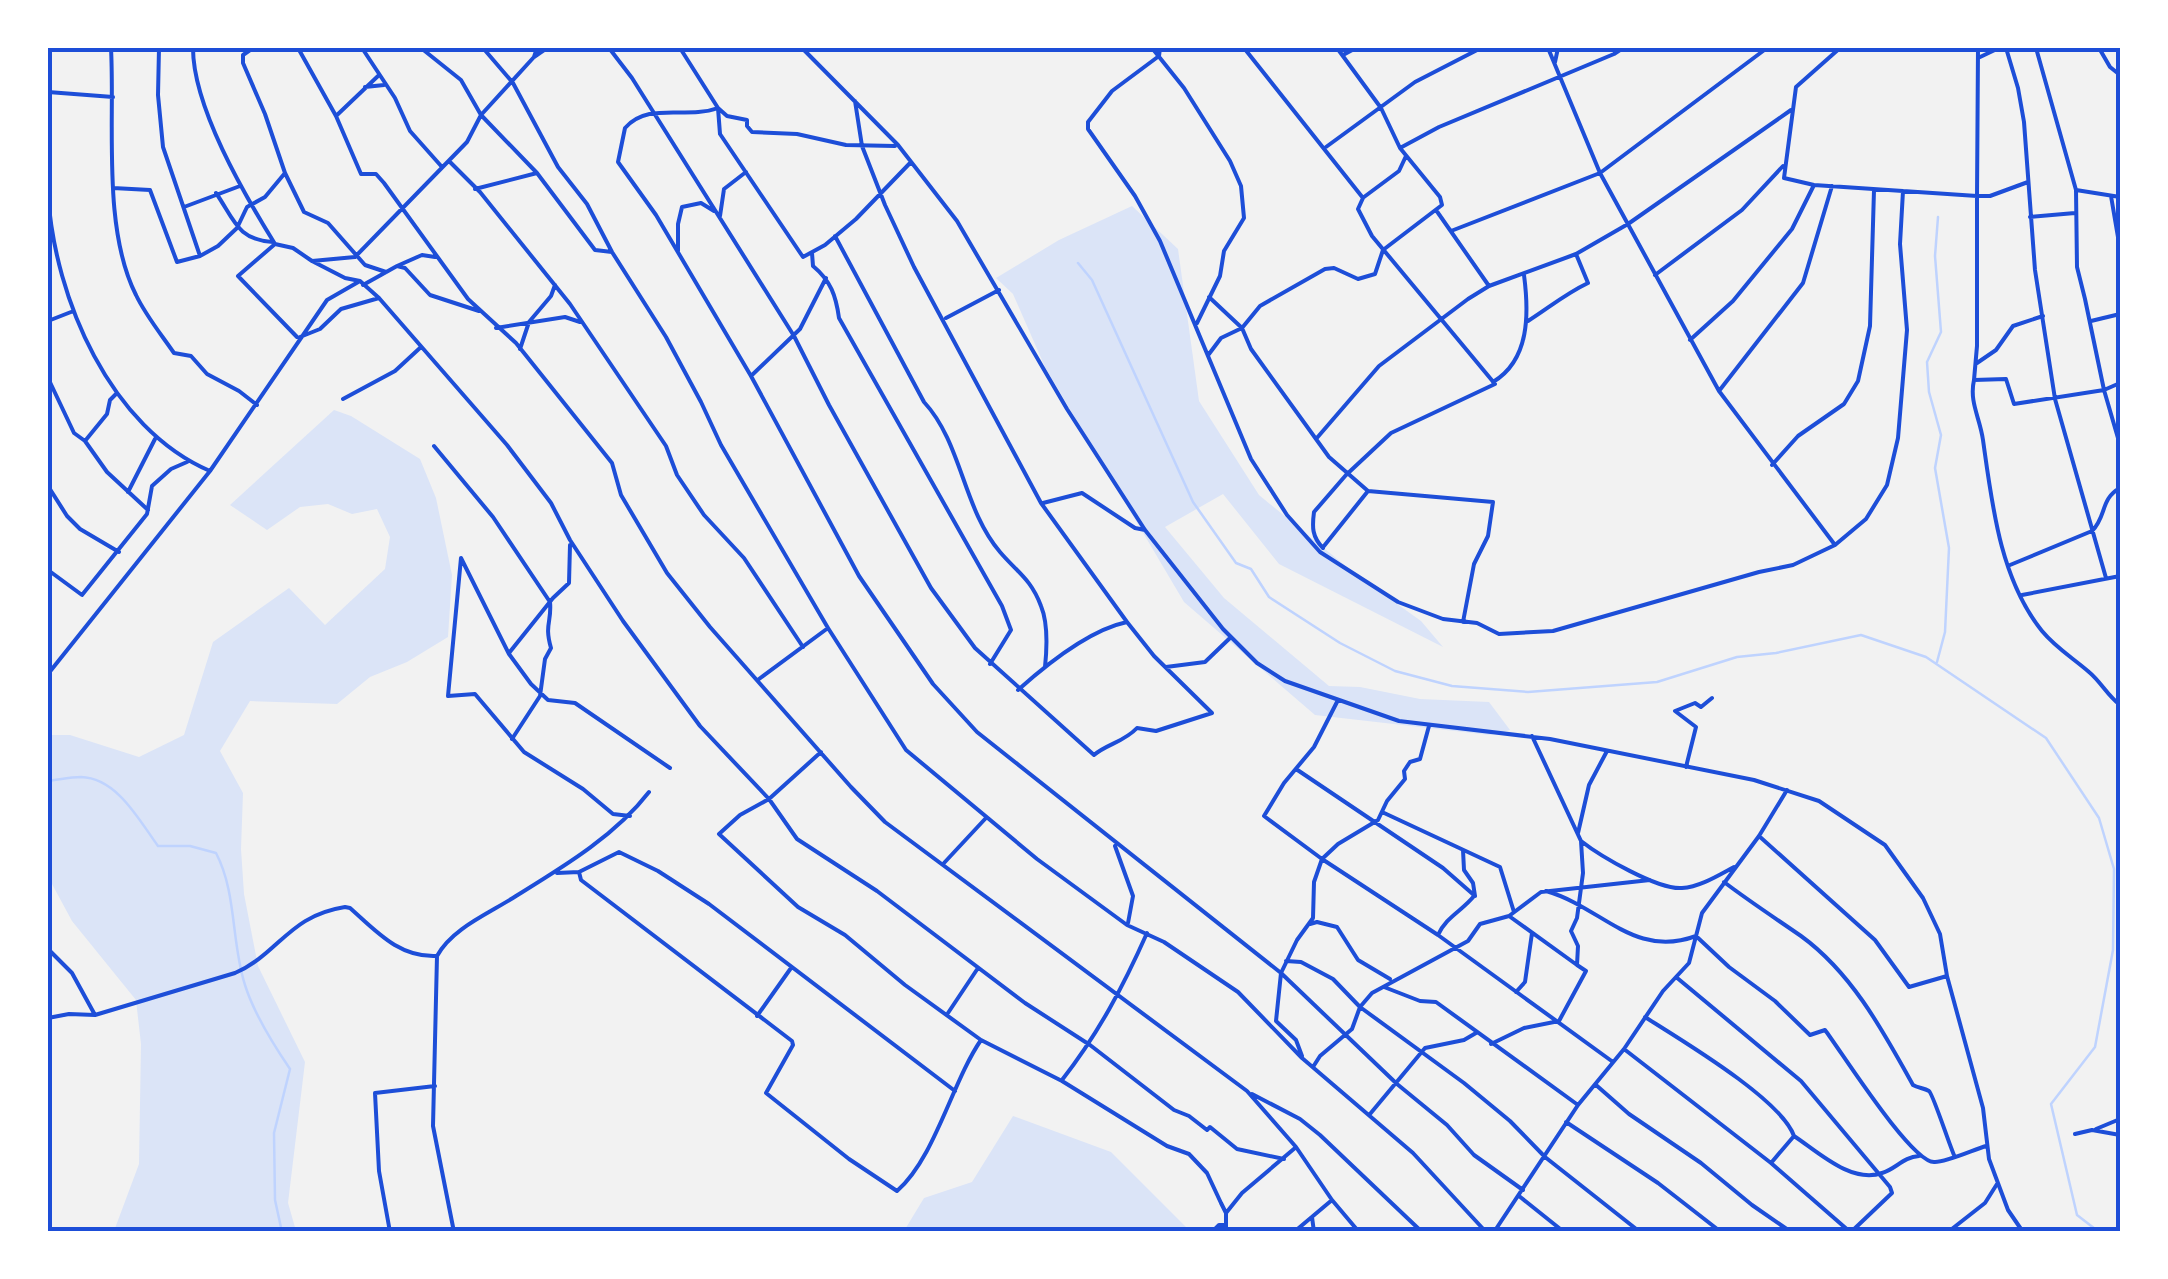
<svg xmlns="http://www.w3.org/2000/svg" width="2168" height="1279" viewBox="0 0 2168 1279" font-family="'Source Serif 4',serif">
	<style>
		.green { fill: #dbe4f7 }
		.lines { fill: none; stroke-linecap: round; stroke-linejoin: round }
		.stream { stroke: #bfd3fe; stroke-width: 2.5 }
		.minor { stroke: #1d4ed8; stroke-width: 4 }
		.neatline { fill: none; stroke: #1d4ed8; stroke-width: 4 }
	</style>
	<rect width="100%" height="100%" fill="#f2f2f2"/>
	<!-- green -->
	<path class="green" d="M1132,206L1178,249L1199,401L1259,495L1358,576L1421,621L1443,647L1279,564L1223,494L1165,527L1224,598L1329,686L1360,687L1420,699L1489,702L1510,730L1490,735L1315,715L1184,602L1045,367L1013,294L996,278L1059,240Z
		M334,410L351,416L420,459L436,498L452,575L448,637L407,662L370,677L337,704L250,701L220,751L243,793L241,849L244,894L258,966L305,1062L288,1203L296,1231H114L139,1164L141,1044L136,1000L72,921L52,884L48,882V735H70L139,757L184,735L213,642L289,588L325,625L385,569L390,537L377,509L352,514L328,504L300,507L267,530L230,505Z
		M1013,1116L1111,1152L1190,1231H904L924,1198L972,1182Z"/>
	<g class="lines">
		<!-- stream -->
		<path class="stream" d="M1078,263L1092,280L1193,502L1236,563L1251,569L1269,597L1340,643L1395,671L1452,686L1528,692L1657,682L1737,657L1776,653L1861,635L1926,657L2046,738L2099,818L2114,869L2113,950L2095,1047L2051,1104L2077,1215L2099,1232
			M1937,662L1945,632L1949,548L1935,468L1941,435L1929,392L1927,362L1941,332L1935,256L1938,217
			M48,781C58,780 70,777 81,777C117,778 139,820 158,846H190L216,853C237,893 231,942 245,985C254,1014 273,1044 290,1069L274,1133L275,1200L282,1232"/>
		<!-- minor -->
		<path class="minor" d="M111,48C115,122 102,228 136,295C146,316 161,334 174,353L191,356L207,374L239,391L257,405
			M159,48L158,95L163,147L200,256
			M193,48C193,107 244,194 275,244L293,248L312,261L355,257L467,142L481,115L534,57L547,48
			M253,48L243,55V63L265,114L285,173L304,212L328,223L365,265L386,272
			M298,48L336,116L361,174H376L384,183L468,299L516,343L612,463L621,495L667,573L710,627L851,787L885,822L1247,1091L1296,1147L1332,1200L1359,1232
			M362,48L395,98L410,131L442,167
			M421,48L461,80L481,115L537,173L595,250L612,252
			M483,48L513,83L558,167L587,204L612,252L666,337L701,402L721,445L828,628L906,750L1037,859L1127,925L1164,942L1238,992L1302,1058L1413,1153L1486,1232
			M609,48L632,78L794,336L829,405L931,588L975,648L1094,755C1107,744 1124,742 1137,728L1156,731L1212,713L1154,656L1127,622L1041,503L914,267L885,205L862,146L855,101
			M680,48L718,108L720,134L803,257L825,245L856,219L911,162
			M802,48L898,145L957,221L1067,409L1145,530L1223,629L1257,663L1285,681L1399,721L1550,739L1754,780L1819,801L1885,845L1923,898L1940,934L1947,976L1983,1108L1989,1159L2008,1210L2023,1232
			M1152,48L1184,88L1230,161L1241,186L1244,218L1224,251L1220,276L1197,323
			M1160,48L1159,56L1112,91L1088,122V129L1135,196L1160,241L1251,459L1287,515L1320,552L1398,602L1443,619L1477,623L1499,634L1553,631L1759,572L1793,565L1835,545L1866,519L1887,485L1898,438L1907,330L1900,244L1903,191
			M1244,48L1363,198L1358,209L1372,236L1495,384L1391,433L1346,475L1314,512C1312,527 1312,537 1323,548
			M1548,48L1600,173L1719,391L1835,545
			M1840,48L1796,87L1784,178L1814,185L1977,196L1978,48
			M2006,48L2018,88L2024,122L2035,270L2055,399L2106,578
			M2036,48L2076,190L2077,267L2085,299L2104,390L2120,445
			M2099,48L2110,67L2120,75
			M1343,55L1356,48
			M534,57L537,48
			M1978,58L1999,48
			M1555,62L1558,48
			M365,87L384,85
			M48,92L113,97
			M718,108C686,120 649,101 625,128L618,162L656,215L751,376L859,576L933,684L977,732L1281,973L1397,1084L1447,1125L1474,1155L1523,1190
			M718,108L727,116L747,120V126L752,132L797,134L846,145L895,146
			M336,116L378,76
			M1326,147L1415,82L1481,48
			M1400,148L1439,127L1614,54L1623,48
			M449,161L480,192L570,304L666,446L677,475L704,515L744,558L803,647
			M2028,182L1990,196H1977V346L1974,380L2006,379L2014,404L2104,390L2120,383
			M113,188L150,190L177,262L200,256L218,246L237,228L247,207L265,197L285,173
			M475,189L537,173
			M2076,190L2120,197
			M216,193C234,219 237,240 273,242
			M48,195C55,299 110,428 210,471
			M2111,196L2120,249
			M1364,197L1399,171L1406,156
			M184,207L240,186
			M1436,210L1489,286
			M720,216L724,189L746,172
			M2030,217L2075,213
			M1451,231L1600,173L1767,48
			M835,236L924,402C962,443 963,509 1000,552C1017,572 1031,579 1041,606C1048,623 1047,648 1045,667
			M275,244L238,276L297,337
			M678,251V224L682,207L701,203L714,211
			M812,253L813,266C831,281 836,296 839,318L1002,606L1011,630L990,664
			M312,261L345,278L360,281L379,298L507,445L551,503L570,540L623,621L700,726L769,799L797,839L877,891L1025,1003L1090,1045L1174,1110L1189,1116L1207,1130L1210,1127L1237,1149L1284,1159
			M397,266L422,255L435,257
			M1655,275L1742,210L1783,166
			M363,285L397,266L405,268L430,295L479,311
			M1209,297L1242,328L1251,349L1329,457L1368,491L1493,502L1488,536L1474,564L1463,622
			M946,318L999,290
			M48,321L71,312
			M1528,321C1550,307 1565,294 1588,283L1576,254
			M2091,321L2120,314
			M496,328L565,317L580,322
			M300,337L320,329L341,309L379,298
			M1690,340L1733,301L1792,229L1814,185
			M520,349L529,322L551,296L555,285
			M1209,354L1221,338L1242,328L1260,306L1325,269L1334,268L1358,279L1375,274L1383,250L1442,205L1440,197L1400,148L1381,108L1337,48
			M1977,363L1996,350L2013,326L2043,316
			M751,376L800,329L826,278
			M48,378L74,433L85,441L107,472L148,510
			M1974,380C1969,402 1980,418 1983,440C1992,504 2000,579 2042,631C2056,648 2073,658 2089,672C2101,682 2107,695 2120,705
			M1493,382C1530,360 1529,313 1524,275
			M1719,391L1803,283L1832,186
			M343,399L395,371L421,347
			M1316,439L1379,366L1468,299L1489,286L1576,254L1628,224L1791,110
			M85,441L107,414L110,400L117,393
			M434,446L493,517L550,602C552,622 544,624 551,648L545,659L540,696L512,739
			M1772,465L1798,436L1844,404L1858,381L1870,326L1874,190
			M48,486L67,516L80,529L119,552
			M128,492L155,439
			M1043,503L1082,493L1135,528L1145,530
			M1324,546L1368,491
			M2010,565L2092,531C2107,516 2100,499 2120,488
			M48,570L82,595L147,514L152,486L171,469L187,462
			M2022,595L2120,576
			M509,653L553,598L569,583L570,545
			M1166,667L1205,662L1230,638
			M48,674L210,471L327,300L360,281
			M759,679L828,628
			M1018,690C1047,664 1089,630 1127,622
			M1338,700L1314,747L1284,783L1264,816L1322,859L1438,935L1613,1062
			M821,752L769,799L740,815L719,834L798,907L845,935L905,985L981,1040L1062,1081L1167,1146L1189,1154L1207,1173L1221,1203L1226,1213V1232
			M1686,767L1696,727L1675,711L1695,703L1701,707L1712,698
			M1296,769L1443,868L1475,896
			M1382,812L1500,867L1514,912
			M630,816L613,814L583,789L524,752L475,694L448,696L461,558L509,654L531,684L548,700L575,703L670,768
			M1578,833L1589,785L1607,751
			M1759,836L1875,940L1909,987L1947,976
			M1581,841C1600,856 1658,890 1682,888C1700,887 1719,875 1734,867
			M1115,846L1133,896L1128,923
			M1463,850L1464,870L1473,883L1475,896
			M944,863L985,819
			M579,872L581,880L792,1041L793,1045L766,1093L849,1159L897,1191C935,1158 952,1082 981,1040
			M557,873L579,872L619,852L658,871L709,904L955,1091
			M1724,882C1749,901 1775,918 1801,936C1852,973 1883,1031 1913,1085C1918,1088 1924,1088 1929,1091C1933,1094 1949,1144 1954,1155
			M1546,891C1602,907 1634,959 1696,936L1729,967L1775,1001L1810,1035L1825,1030C1843,1054 1911,1162 1934,1162C1945,1163 1973,1150 1986,1146
			M1509,916L1577,965
			M1310,924L1317,922L1337,927L1358,960L1390,979
			M1438,935C1446,917 1462,911 1474,896
			M48,949L72,973L95,1015
			M1286,961L1301,962L1333,979L1360,1007L1464,1083L1510,1121L1545,1157L1640,1232
			M1676,977L1801,1081L1890,1187L1892,1193L1851,1232
			M1384,987L1420,1001L1436,1002L1578,1105
			M1516,992L1525,982L1532,933
			M948,1013L978,968
			M757,1016L791,968
			M1645,1017C1681,1040 1781,1099 1794,1136L1771,1163
			M48,1018L69,1014L95,1015L235,973C280,953 288,916 345,907L350,908C376,931 399,958 437,956
			M1491,1044L1524,1028L1559,1021L1586,971L1577,965L1578,946L1571,931L1577,918L1583,873L1581,841L1532,736
			M1624,1049L1771,1163L1849,1231
			M1302,1056L1296,1040L1276,1021L1281,973L1297,940L1313,918L1314,882L1322,859L1338,844L1378,820L1387,801L1405,779L1404,771L1410,762L1420,759L1429,726
			M1313,1067L1320,1056L1352,1029L1360,1007L1372,993L1468,941L1480,924L1509,916L1541,892L1650,880
			M1062,1080C1098,1034 1123,987 1147,933
			M1596,1085L1629,1114L1701,1163L1752,1205L1791,1232
			M1252,1094L1300,1119L1320,1135L1422,1232
			M1370,1114L1425,1048L1464,1040L1476,1033
			M1566,1122L1658,1183L1721,1232
			M2096,1129L2120,1119
			M2075,1134L2092,1130L2120,1135
			M1794,1136C1817,1151 1851,1184 1882,1173C1896,1169 1903,1157 1919,1156
			M1519,1196L1564,1232
			M1226,1213L1242,1193L1295,1148
			M1312,1217L1314,1232
			M390,1232L379,1171L375,1093L435,1086
			M454,1232L433,1126L437,956C452,928 490,913 516,896C563,867 615,836 649,792
			M495,1232H496
			M1212,1232L1219,1225H1225
			M1294,1232L1332,1200
			M1494,1232L1578,1105L1624,1049L1663,991L1689,963L1702,913L1759,836L1787,790
			M1948,1232L1985,1203L1997,1184"/>
	</g>
	<!-- border -->
	<rect width="2168" height="1279" fill="none" stroke="#ffffff" stroke-width="100"/>
	<rect x="50" y="50" width="2068" height="1179" class="neatline"/>
</svg>
